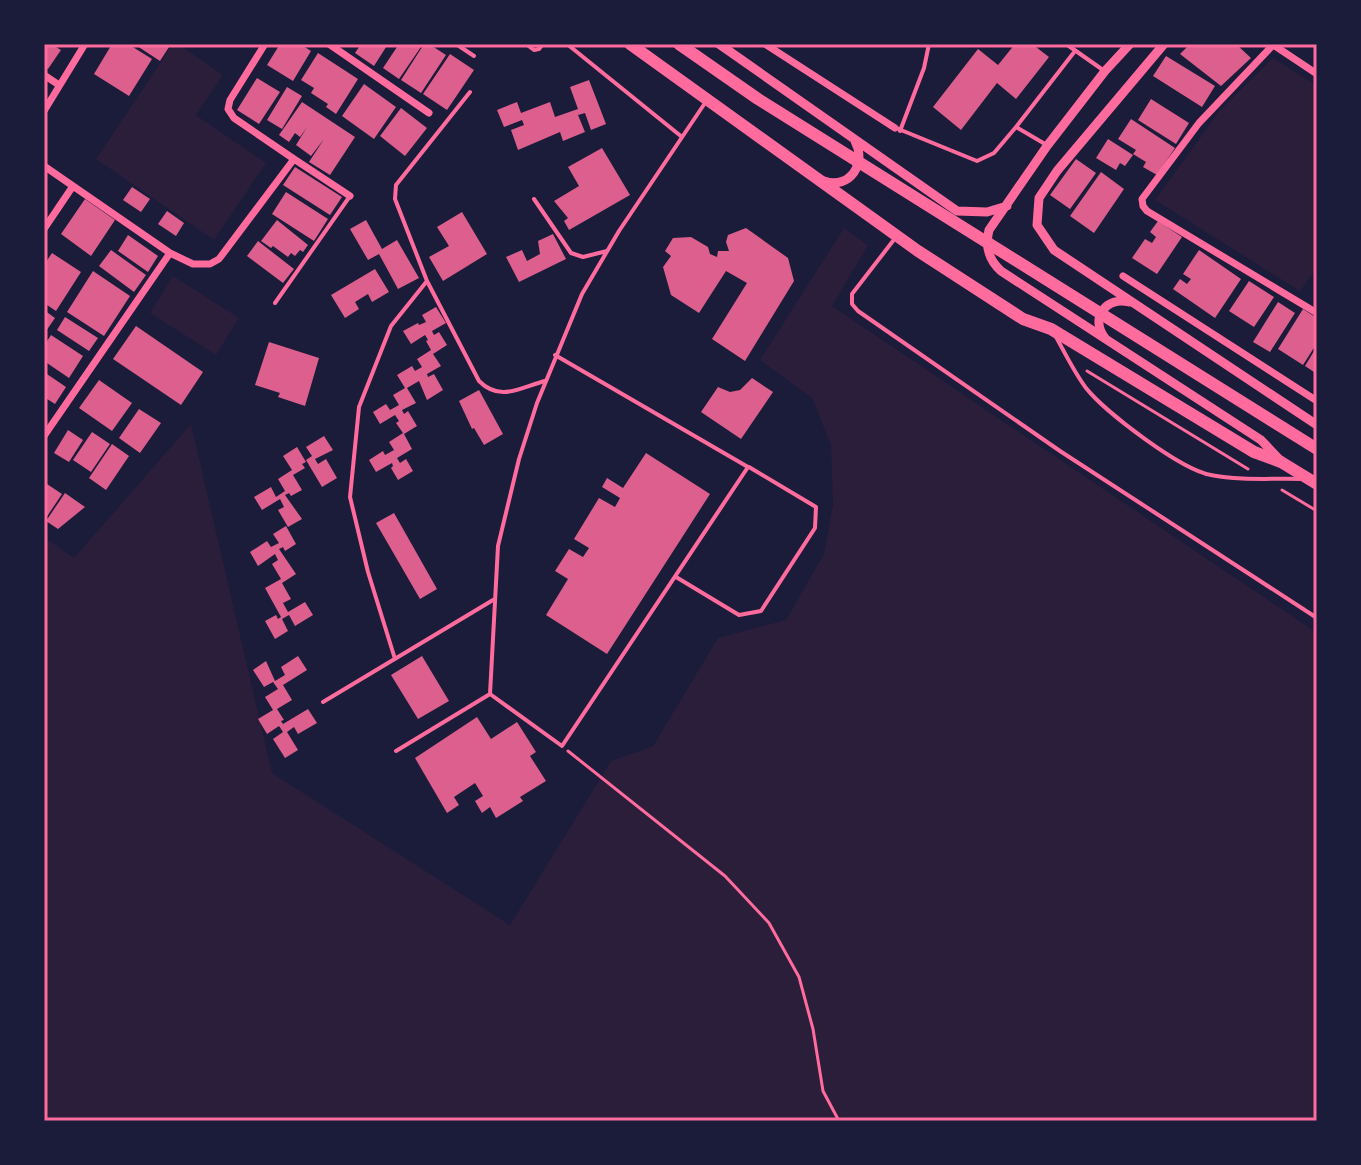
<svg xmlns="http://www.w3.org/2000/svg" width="1361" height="1165" viewBox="0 0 1361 1165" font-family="'Fira Sans Condensed',sans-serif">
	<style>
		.green { fill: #2a1e3b }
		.building { fill: #dd5f8e }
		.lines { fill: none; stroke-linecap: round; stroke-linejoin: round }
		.path { stroke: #ff6b9d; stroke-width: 3 }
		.service { stroke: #ff6b9d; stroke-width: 4 }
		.minor { stroke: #ff6b9d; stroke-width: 7 }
		.tertiary { stroke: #ff6b9d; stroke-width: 9 }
		.primary { stroke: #ff6b9d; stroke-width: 12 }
		.neatline { fill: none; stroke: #ff6b9d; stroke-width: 3 }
	</style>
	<rect width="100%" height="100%" fill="#1b1b3a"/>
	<!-- green -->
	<path class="green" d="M173,44H178L223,75L196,115L266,163L214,240L96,159Z
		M1273,58L1317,86V268L1300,291L1155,200L1220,110Z
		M844,228L868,245L832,306L1317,633V1121H44V537L74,558L191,424L272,773L510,925L611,761L653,746L718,638L786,620L824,554L833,505L831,445L812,398L760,360Z
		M173,276L239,318L216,355L150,313Z"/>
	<!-- building -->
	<path class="building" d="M44,44H51L61,50L48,69L44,66Z
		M112,44H128L152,59L129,96L94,74Z
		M134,44H171L160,61Z
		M280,44H300L311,51L293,81L267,65Z
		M361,44H388L374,66L355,53Z
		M399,44H423L399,79L383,68Z
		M424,44H429L446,55L421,93L401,80Z
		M1015,44H1032L1049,57L1016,99L997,83L961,130L933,107L978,49L998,65Z
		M1190,44H1236L1251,58L1221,86L1180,54Z
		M318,53L358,79L336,114L326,107L328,104L311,93L314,88L301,80Z
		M450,54L474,70L447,110L423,94Z
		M1166,56L1215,86L1202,107L1153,76Z
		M257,78L280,92L259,124L237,110Z
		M589,80L606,124L591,130L585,113L578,115L585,132L563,141L560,132L518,150L511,130L524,125L522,120L504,127L497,110L517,102L521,113L550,102L555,117L578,109L570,87Z
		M364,84L396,107L374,139L342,116Z
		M287,87L302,96L282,129L267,120Z
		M1151,99L1189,123L1176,144L1138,120Z
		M302,102L355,137L330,175L309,162L324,139L311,156L296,145L307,127L300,137L295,133L289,142L279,135Z
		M401,108L427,128L405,156L380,136Z
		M1131,119L1175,148L1157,175L1143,167L1146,162L1133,154L1136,150L1118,139Z
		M1108,139L1133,155L1125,166L1120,163L1116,170L1096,158Z
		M602,148L630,195L569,230L564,221L568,218L554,201L579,186L568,167Z
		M1076,159L1096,173L1070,209L1050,195Z
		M295,167L342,197L330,215L283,185Z
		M1101,172L1124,189L1094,233L1070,216Z
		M132,187L150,199L141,212L123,200Z
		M286,192L328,219L314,241L272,214Z
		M85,199L115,220L91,256L61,234Z
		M167,211L184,223L176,236L158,224Z
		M462,212L487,254L443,281L429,257L449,246L437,227Z
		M277,220L308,245L303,252L300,250L295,256L291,253L288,257L273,246L271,248L261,241Z
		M366,220L382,249L397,240L419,278L398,289L379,254L368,260L350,229Z
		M1158,221L1182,237L1157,274L1132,258L1145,239L1152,243L1156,237L1150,232Z
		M746,228L788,258L794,281L745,361L712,339L747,283L726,271L699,313L671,295L663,267L671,256L665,251L673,238L691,237L708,247L710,254L717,257L718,251H729L726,242L728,235Z
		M553,234L566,259L519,282L506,257L522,250L527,261L540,254L538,241Z
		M128,235L158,256L148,272L118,251Z
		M258,241L294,269L283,283L247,256Z
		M111,250L146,275L134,292L99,266Z
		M1199,250L1241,279L1215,318L1173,289L1180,279L1187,284L1191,279L1183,274Z
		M52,253L81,272L56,311L44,303V265Z
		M375,269L389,292L372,302L368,294L355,302L359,309L345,318L331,295Z
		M93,271L130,296L104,336L67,312Z
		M1249,281L1274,297L1254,327L1229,311Z
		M1278,302L1295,313L1270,352L1253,342Z
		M436,307L446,323L432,331L434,335L439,332L447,345L433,354L441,366L427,374L428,377L434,374L443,390L427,400L419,381L407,388L416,403L402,410L404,414L408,411L417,426L404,434L412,449L397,458L400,463L406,459L413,471L398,480L391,468L393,466L392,463L376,472L369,460L383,451L385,455L394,450L389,442L403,433L396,423L399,421L395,415L380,424L373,412L386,404L390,410L399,405L393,395L405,388L397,375L412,366L415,371L422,367L417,359L431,350L426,341L428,340L425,335L411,344L403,331L418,323L419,325L426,322L422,315Z
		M1303,309L1317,318V343L1303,365L1278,349Z
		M44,310L55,318L44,334Z
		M65,317L98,338L89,351L57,330Z
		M136,326L203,372L181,405L113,359Z
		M51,335L83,356L69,378L44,361V346Z
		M269,342L319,358L305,406L278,397L280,393L255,385Z
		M1317,346V374L1305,366Z
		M44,372L66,387L55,404L44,397Z
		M752,378L773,392L741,439L701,412L718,387L730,392L740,390Z
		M99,380L132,403L112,431L79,408Z
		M479,390L503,434L484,445L474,428L472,429L459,401Z
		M139,409L161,423L140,453L119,438Z
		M68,430L83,440L69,462L54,453Z
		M92,432L110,444L91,472L73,460Z
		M324,436L333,450L315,459L318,464L326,459L337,478L322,487L306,460L312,456L306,447Z
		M112,444L129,456L106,490L89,478Z
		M297,447L306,462L302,464L305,468L293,475L302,490L291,496L289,493L285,495L302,519L288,527L278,510L284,507L280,499L262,510L254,497L271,487L276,497L285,491L278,479L292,470L283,456Z
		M646,453L710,494L607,654L546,615L568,579L555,571L569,549L583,557L589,548L574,539L599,498L615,507L620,498L602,487L607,478L623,488Z
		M44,482L62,494L44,521Z
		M65,493L85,507L58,529L46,521Z
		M394,513L437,589L420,599L376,523Z
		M286,526L296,544L285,551L283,547L279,549L296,574L282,583L291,599L283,603L288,612L305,602L313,615L295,626L289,615L282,619L288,631L275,639L265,621L276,615L278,619L281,617L265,588L281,579L272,564L278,560L275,554L258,566L250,552L267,541L271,547L279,543L273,534Z
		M298,656L307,670L283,685L292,700L277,709L284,720L281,721L283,724L308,709L317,723L298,734L294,727L287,732L298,750L285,758L273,739L283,732L279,726L267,734L258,719L273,710L265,697L278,689L273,682L264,687L253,670L266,661L275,681L285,675L281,667Z
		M422,656L449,701L418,719L391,675Z
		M477,717L491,739L517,722L536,752L530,756L546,781L520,797L523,801L496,818L490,807L482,813L475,801L483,796L475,783L454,797L459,805L447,813L415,758Z"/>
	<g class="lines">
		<!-- path -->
		<path class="path" d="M1087,371L1248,469
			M1282,490L1317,511
			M568,751L725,876L769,923L799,977L813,1029L823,1091L839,1121"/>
		<!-- service -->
		<path class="service" d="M456,44L474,56
			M526,44L534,50L539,49L543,44
			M567,44L682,137
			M1066,44L1103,70
			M1016,127L1075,51
			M896,128L977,161L994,153L1016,127L1045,144
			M900,131L924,68L929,44
			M534,199L571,253L583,257L607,251
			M896,237L852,294V304L858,311L1060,451L1317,618
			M427,281L479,381C500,402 519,388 545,381
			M275,303L350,196
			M1055,335C1065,353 1074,372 1086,388C1105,412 1181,470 1211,475C1240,481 1273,478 1303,479
			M555,355L748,467L562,746L490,694L498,546L519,459L537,403L582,294L619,231L705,103
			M676,577L739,615L761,611L815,528L816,507L749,467
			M395,659L368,572L350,497L359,407L391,326L427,281L395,199L396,185L470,92
			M323,702L493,600
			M396,751L490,694"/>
		<!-- minor -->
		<path class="minor" d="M329,44L429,113
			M765,44L895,128
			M1272,44L1317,74
			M1273,45L1199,123L1142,199L1143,206L1147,211L1317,313
			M44,75L59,85
			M44,111L85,44
			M294,159L350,196
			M44,166L170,253L193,264H210L219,259L294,159L234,118L228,109L230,100L265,44
			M44,229L73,186
			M1123,276L1317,401
			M44,436L170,253"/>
		<!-- tertiary -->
		<path class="tertiary" d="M719,44L957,211L987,212L1007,206
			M1130,44L1105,71L1047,146L989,230C985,246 988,259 1001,271L1261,440L1279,459
			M1164,44L1057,171L1039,198L1037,225L1054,250L1317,425
			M824,181C850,190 867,163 855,141
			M1105,338C1089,318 1107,296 1129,302"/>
		<!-- primary -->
		<path class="primary" d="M630,44L918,251L1023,319L1051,329L1254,452L1281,462L1317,484
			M679,44L758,99L1317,449"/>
	</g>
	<!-- border -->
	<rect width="1361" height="1165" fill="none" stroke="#1b1b3a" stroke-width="92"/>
	<rect x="46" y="46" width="1269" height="1073" class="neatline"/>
</svg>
